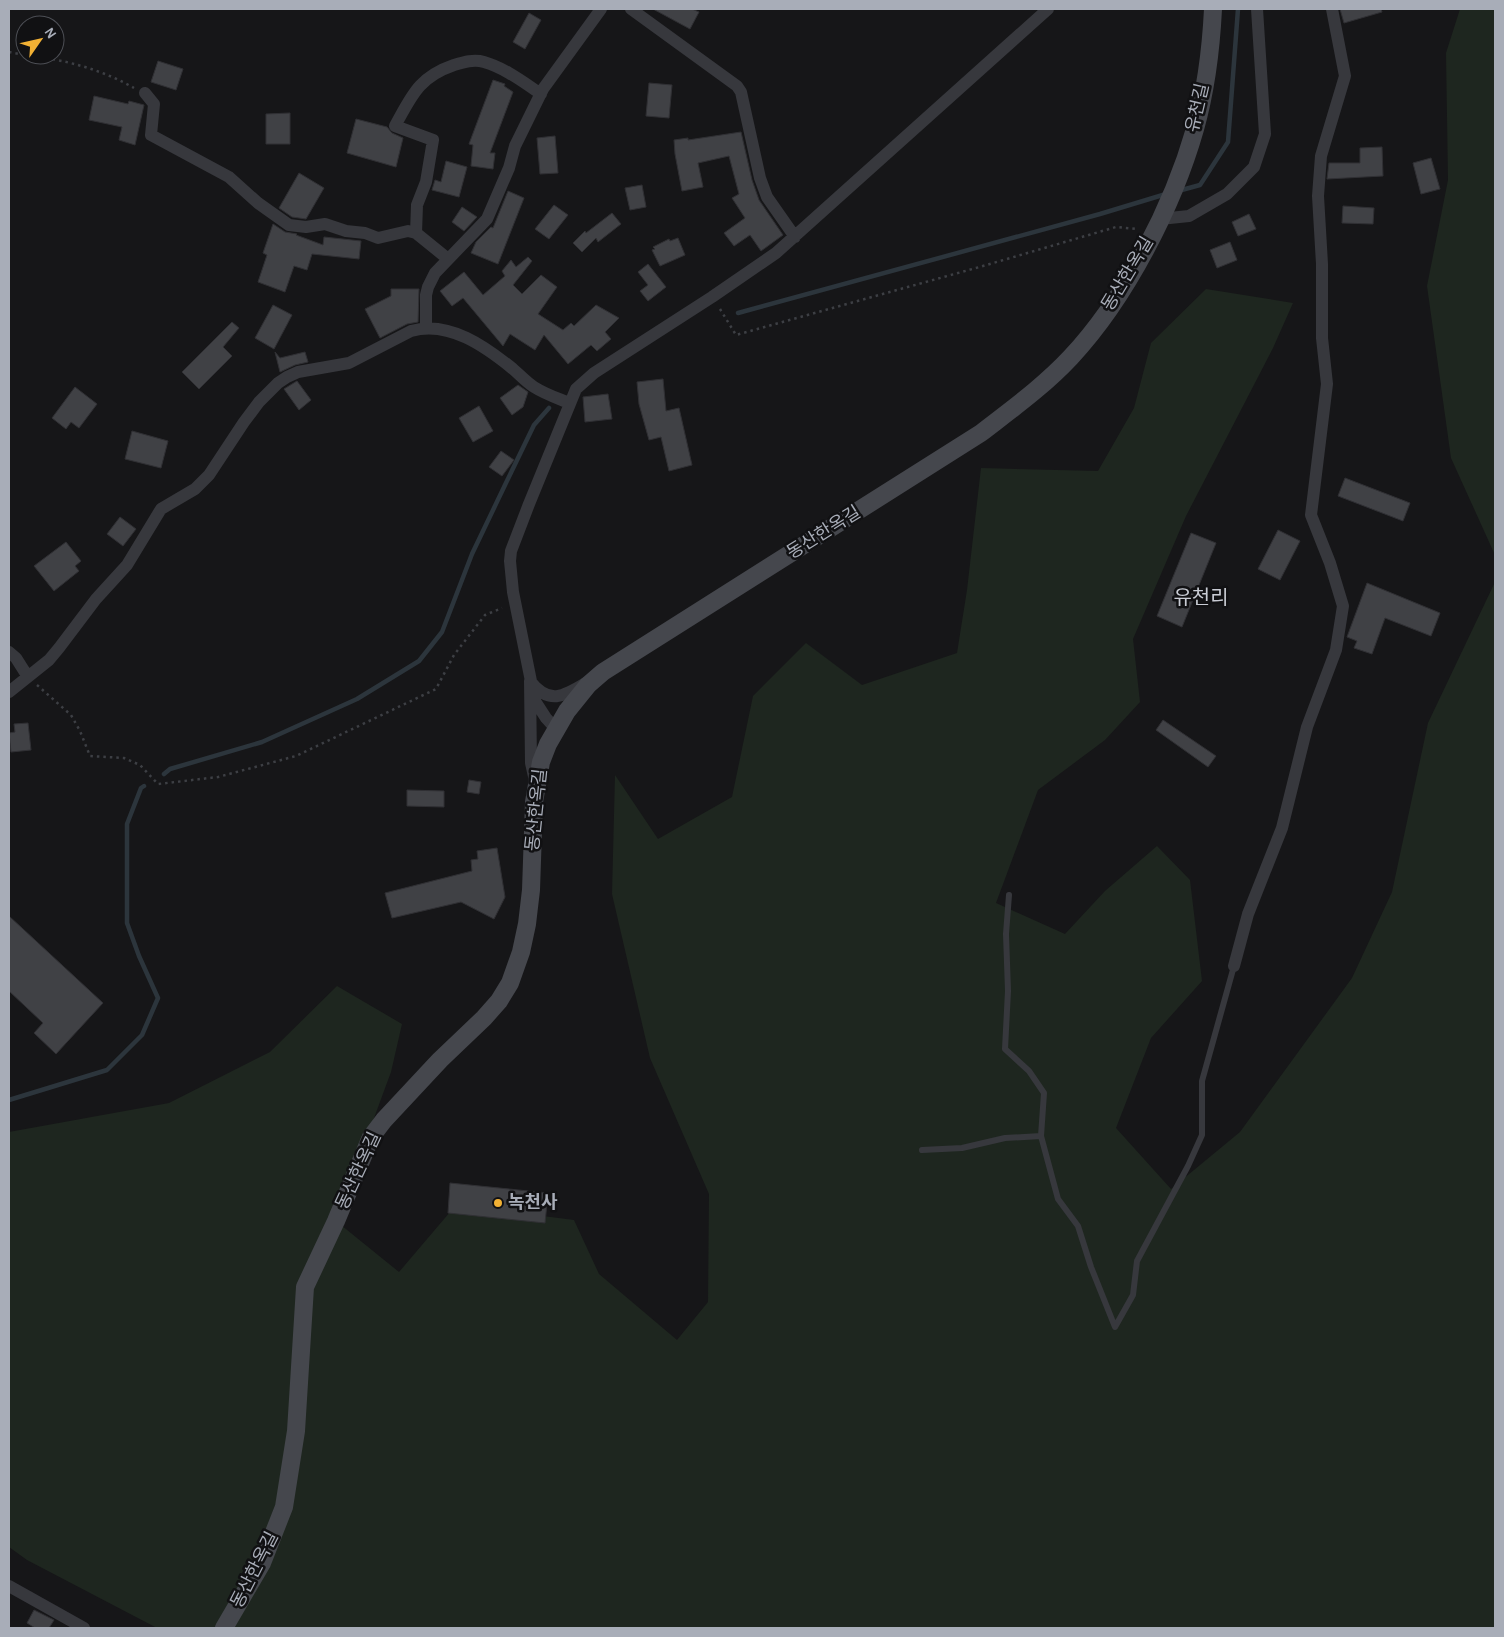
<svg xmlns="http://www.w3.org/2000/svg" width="1504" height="1637" viewBox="0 0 1504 1637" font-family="'Alegreya Sans','Noto Sans KR',sans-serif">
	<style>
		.green { fill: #1e261f }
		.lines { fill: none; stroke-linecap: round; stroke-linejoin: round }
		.stream { stroke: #2c353c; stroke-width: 4.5 }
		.building { fill: #404145; stroke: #303034 }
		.path { stroke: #3d3f44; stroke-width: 2.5; stroke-dasharray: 2.5 4; stroke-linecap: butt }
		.lane { stroke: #37383d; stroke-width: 6 }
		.street { stroke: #37383d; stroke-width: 12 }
		.secondary { stroke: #45474d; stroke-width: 18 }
		.poi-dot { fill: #f2b134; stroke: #111113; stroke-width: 2 }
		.labels { text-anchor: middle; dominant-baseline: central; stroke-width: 5; stroke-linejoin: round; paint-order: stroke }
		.street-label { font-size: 18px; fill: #a8adb8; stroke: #111113 }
		.poi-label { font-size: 18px; font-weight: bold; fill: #a8adb8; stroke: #111113; text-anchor: start }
		.quarter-label { font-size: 20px; fill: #c9ccd4; stroke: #111113 }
	</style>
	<rect width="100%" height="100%" fill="#161618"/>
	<!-- green -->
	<path class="green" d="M1460,9H1495V555L1451,458L1427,286L1448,180L1446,53Z
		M1206,289L1293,303L1273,348L1186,516L1133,639L1140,702L1105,740L1038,790L996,903L1065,934L1105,891L1157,846L1190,880L1202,981L1151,1038L1116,1128L1171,1189L1240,1132L1352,978L1392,892L1428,723L1495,582V1628H157L27,1560L9,1547V1132L169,1103L270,1052L337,986L402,1024L391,1072L336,1221L399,1272L456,1205L574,1220L599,1274L677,1340L708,1302L709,1194L650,1058L612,894L615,775L658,839L732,797L753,696L806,643L862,685L957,653L967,590L981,468L1098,471L1134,408L1151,343Z"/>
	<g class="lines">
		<!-- stream -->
		<path class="stream" d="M1178,191L1200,185L1228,142L1238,9
			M738,313L1100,214L1166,194
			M164,774L170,769L262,742L357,699L419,661L442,632L472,554L505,485L534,425L549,408
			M9,1100L107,1070L142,1035L158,998L139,956L127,923V824L141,788L144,786"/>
	</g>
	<!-- building -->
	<path class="building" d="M653,9H692L699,12L690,29Z
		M1340,9H1381L1382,12L1344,23Z
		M529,13L541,20L525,49L513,42Z
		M158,61L183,69L176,90L151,82Z
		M493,80L505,84L504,86L513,92L490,153H495L493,169L471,166L473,145L469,144Z
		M649,83L672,85L669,118L646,116Z
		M94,96L128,104L129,101L144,105L135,145L119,140L122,127L89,120Z
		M290,113V144H266V114Z
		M356,119L387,127L392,133L403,138L396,167L347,153Z
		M741,132L752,180L759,200L783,235L761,251L750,235L734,246L724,233L745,218L732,198L739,194L729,156L698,163L703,187L682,191L675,154L674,140L688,138V140Z
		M555,136L558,173L540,174L537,138Z
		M1382,147L1383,176L1327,179L1329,163H1360V148Z
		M1431,158L1440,189L1421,194L1413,163Z
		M446,161L467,167L459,197L432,190L435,180L441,182Z
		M299,173L324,188L306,219L292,217L279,208Z
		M642,185L646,207L630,210L625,188Z
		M508,191L524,198L498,264L471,253L476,242L491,227L493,228Z
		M554,205L568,215L549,239L535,229Z
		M1343,206L1374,208L1373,224L1342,223Z
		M462,207L477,217L464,231L452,222Z
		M612,213L621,224L598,242L596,238L582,252L573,243L585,231L586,233Z
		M1249,214L1256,229L1238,236L1232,222Z
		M273,224L285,232L297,234L296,235L323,245L324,237L361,241L359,259L312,254L307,270L294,266L285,292L258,282L267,255L263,253Z
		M678,238L685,255L660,266L652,250L655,249L653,247L669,239L670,241Z
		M1230,242L1237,260L1217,268L1210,250Z
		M528,257L532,261L513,285L522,294L541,275L557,287L538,314L563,330L571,323L574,326L596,305L619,318L605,332L611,339L597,351L591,345L568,364L544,335L535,350L510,334L503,346L463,298L452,306L440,291L464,272L483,295L505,276L502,271L511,260L516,267Z
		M648,264L666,287L648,301L640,291L648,285L638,272Z
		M391,289H419L418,322L407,324L380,338L365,309L391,296Z
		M273,305L292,315L274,349L255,338Z
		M232,322L239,328L223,347L232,356L199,389L182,372Z
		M275,352L280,358L305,352L308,362L295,365L280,372Z
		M663,379L666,411L679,408L692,465L669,471L661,437L649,440L639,404L637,382Z
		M297,381L311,400L299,410L284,389Z
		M518,385L528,392L523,407L512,415L500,398Z
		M75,387L97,404L79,428L71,422L66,429L52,418Z
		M608,394L612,419L585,422L583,397Z
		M479,406L493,431L473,442L459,418Z
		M132,431L168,441L161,468L125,459Z
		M501,451L514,460L502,476L489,467Z
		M1345,478L1410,503L1403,521L1338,496Z
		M120,517L136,529L123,546L107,534Z
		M1278,530L1300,541L1280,580L1258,569Z
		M1191,533L1216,543L1182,627L1157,616Z
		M66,542L81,561L75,566L79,571L54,591L34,566Z
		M1367,583L1440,613L1431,636L1385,618L1372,654L1354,648L1357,641L1347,637Z
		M1163,720L1216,756L1208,767L1156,730Z
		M28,723L31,750L11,752L9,733L15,732L14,724Z
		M469,780L481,782L479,794L467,792Z
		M407,790L444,791V807L407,806Z
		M497,848L505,897L494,919L461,902L392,918L385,893L472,871L471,860L478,859L477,851Z
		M9,916L103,1003L56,1054L34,1033L43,1023L9,991Z
		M450,1183L548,1193L545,1223L448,1213Z
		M34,1610L54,1620L49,1628H35L27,1623Z"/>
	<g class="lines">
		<!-- path -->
		<path class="path" d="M9,52L25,55
			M27,55C65,60 101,69 134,88
			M720,309L736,335L983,266L1116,227L1137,229
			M37,685L71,715L80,731L90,756L124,758L140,765L158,784L218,777L296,756L436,689L454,655L485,615L502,608"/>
		<!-- lane -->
		<path class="lane" d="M1009,895L1006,934L1008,991L1005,1049L1029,1071L1044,1093L1041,1136L1058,1199L1078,1226L1091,1267L1115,1327L1133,1295L1137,1261L1188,1166L1202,1135V1081L1234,966
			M922,1150L962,1148L1005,1138L1041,1136"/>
		<!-- street -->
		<path class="street" d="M631,9L737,86L741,92L760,178L767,197L795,237
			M145,93L154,104L151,135L229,177L258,203L289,225L306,227L325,224L346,231L365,233L378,238L408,231L416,233L448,259
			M1160,219L1189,216L1227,194L1254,167L1265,134L1257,9
			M416,233L417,205L426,182L433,140L395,126C412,95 419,77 454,65C464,62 474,59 484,62C505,68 523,82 541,94
			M426,328V295L428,287L435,273L487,219L509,168L515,146L543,89L601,9
			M9,652L16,658L28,677
			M9,692L49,660L59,648L96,599L127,565L161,509L195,489L209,475L244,422L259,402L278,383L287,377L298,372L349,363L411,331C449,320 486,347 513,369C520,375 526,382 534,387C545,394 557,398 569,403
			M556,729L546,718L535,701L513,592L510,561L511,551L529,504L576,389L594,373L712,297L776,253L1048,9
			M535,781L531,763L530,681C549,705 563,697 586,683
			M1234,966L1248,914L1282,828L1307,727L1336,650L1343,606L1330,563L1311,515L1327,384L1322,338V264L1318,196L1321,156L1345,76L1332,9
			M9,1586L84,1628"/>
		<!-- secondary -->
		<path class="secondary" d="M224,1628L262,1563L284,1507L296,1431L305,1287L336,1221L371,1137L384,1120L440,1060L484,1018L499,1001L510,983L521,952L527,924L531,890L534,802L541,762L548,744L567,711L588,685L603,672L981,433C1012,409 1044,386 1071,357C1126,298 1173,206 1195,129C1206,90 1211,49 1213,9"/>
	</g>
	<!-- markers -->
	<circle class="poi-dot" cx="498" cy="1203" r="5"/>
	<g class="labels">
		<!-- street labels -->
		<g class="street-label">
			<text transform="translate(1198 108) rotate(-77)">유천길</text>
			<text transform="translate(1128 274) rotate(-59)">동산한옥길</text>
			<text transform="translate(824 533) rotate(-32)">동산한옥길</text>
			<text transform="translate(537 810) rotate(-84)">동산한옥길</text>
			<text transform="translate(359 1171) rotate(-65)">동산한옥길</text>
			<text transform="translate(255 1570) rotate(-63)">동산한옥길</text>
		</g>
		<!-- poi labels -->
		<g class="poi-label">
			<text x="508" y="1203">녹천사</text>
		</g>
		<!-- quarter labels -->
		<g class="quarter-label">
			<text x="1201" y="598">유천리</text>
		</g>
	</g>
	<!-- border -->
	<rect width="1504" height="1637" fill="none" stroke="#a8adb8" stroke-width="20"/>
	<!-- north arrow -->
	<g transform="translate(40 40) rotate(56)"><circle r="24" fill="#111113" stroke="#4d4f55"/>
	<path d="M0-4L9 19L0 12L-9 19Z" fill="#f2b134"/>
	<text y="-8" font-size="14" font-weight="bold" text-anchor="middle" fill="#a8adb8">N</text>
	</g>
</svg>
